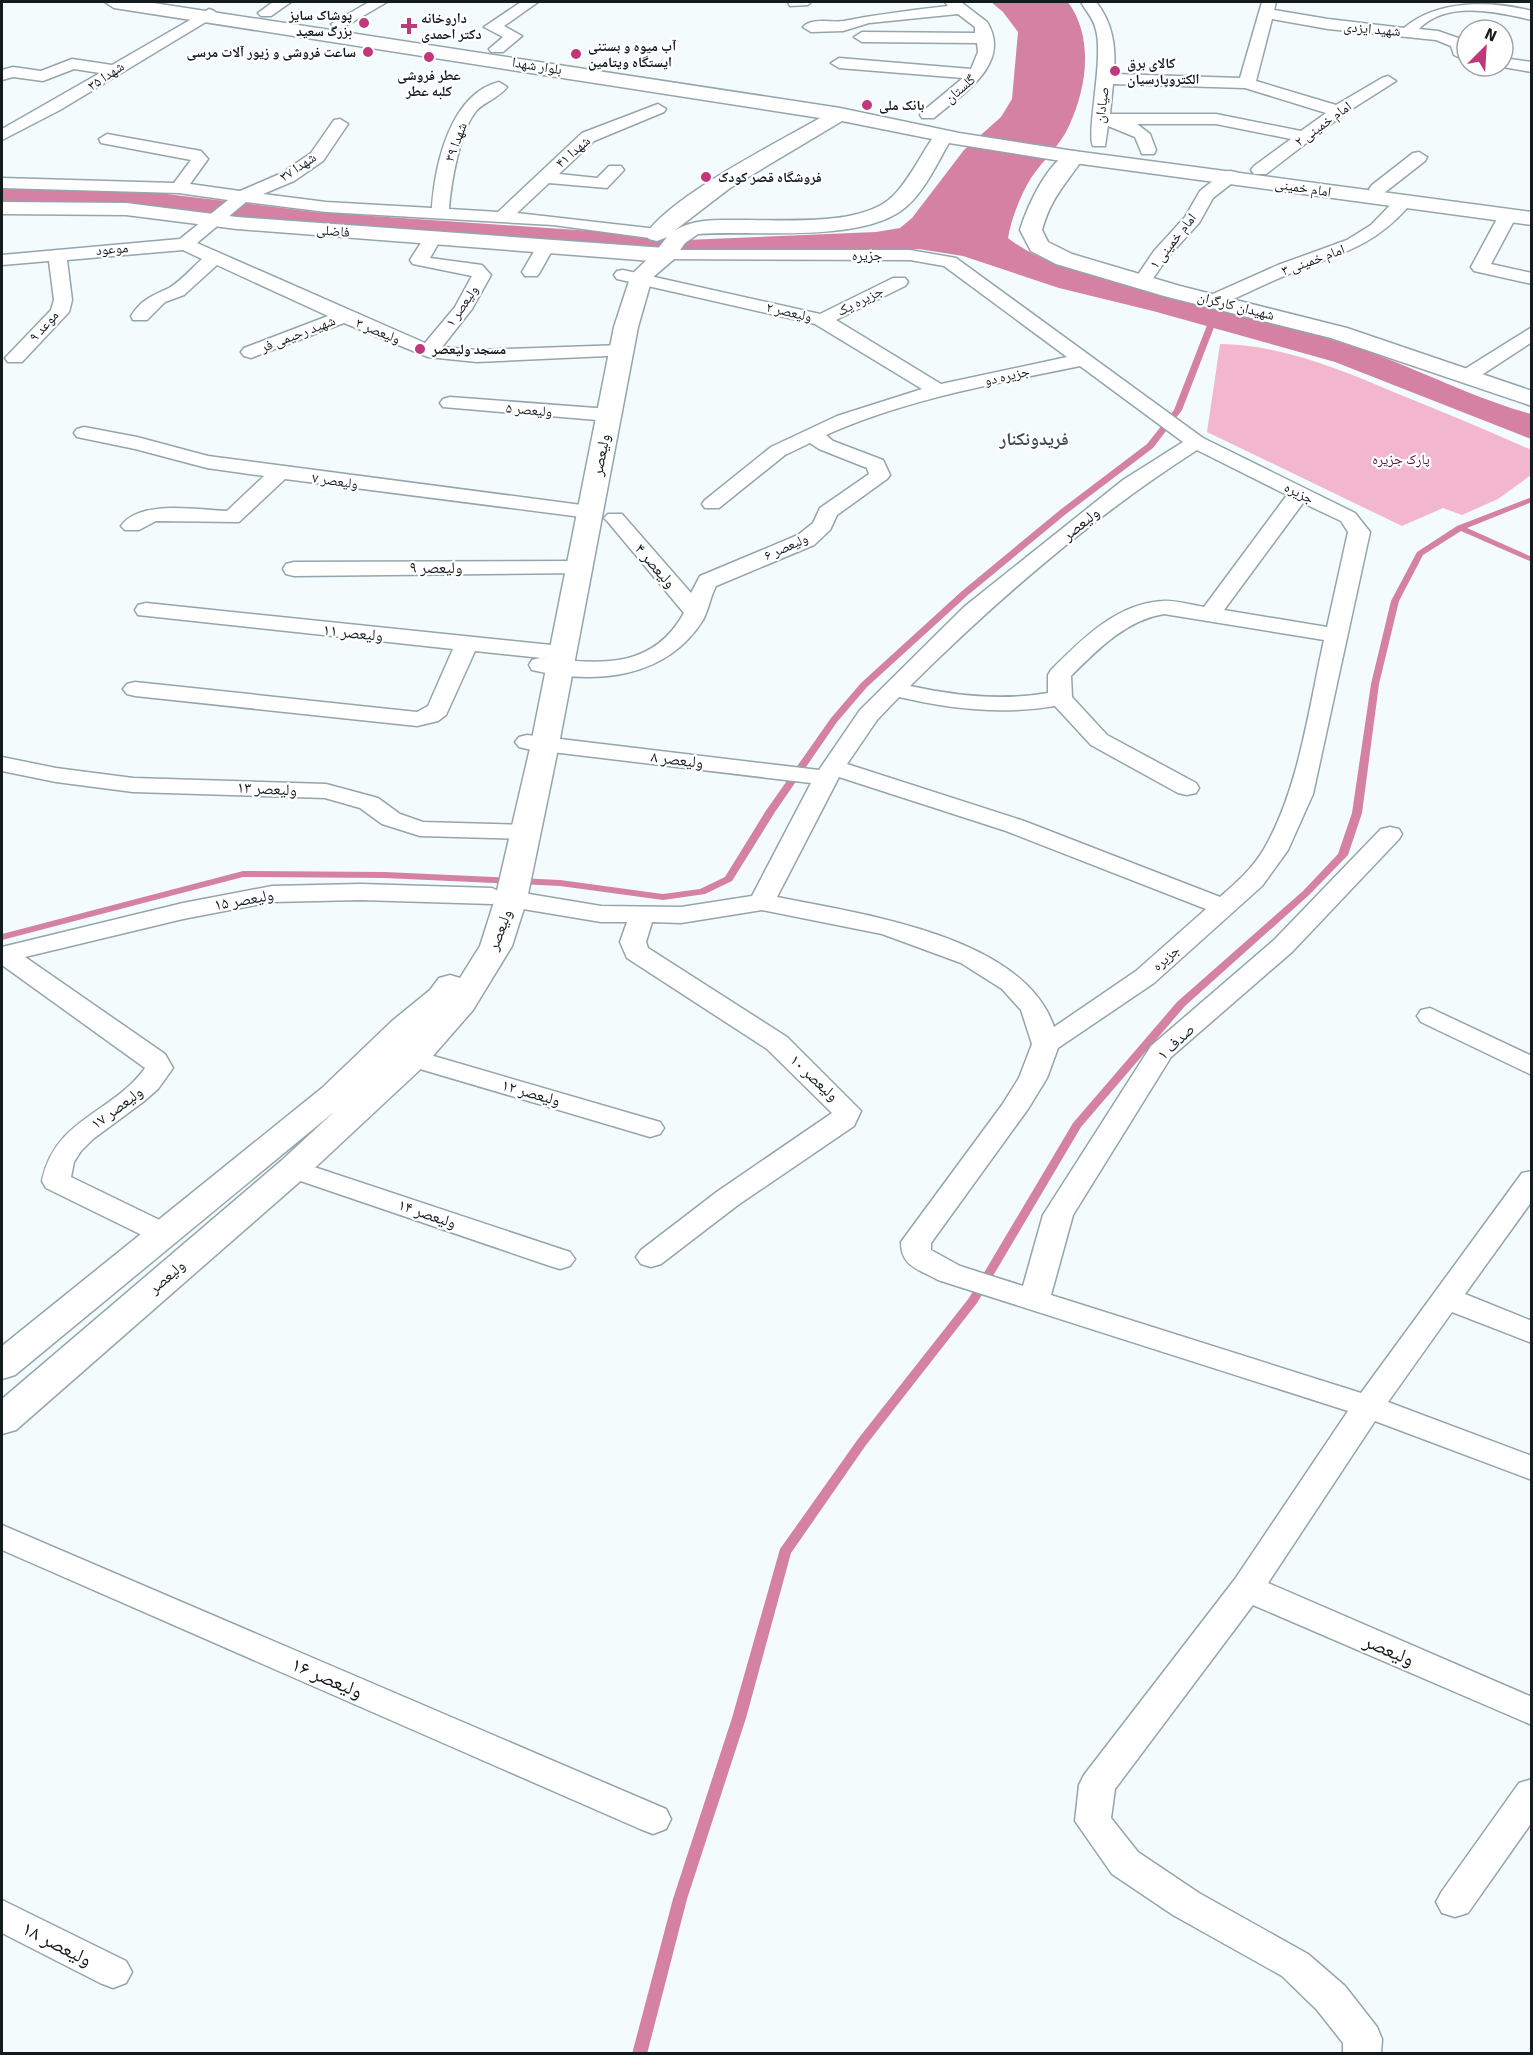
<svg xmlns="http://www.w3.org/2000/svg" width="1533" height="2055" viewBox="0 0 1533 2055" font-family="Signika,'Noto Naskh Arabic',sans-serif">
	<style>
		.green { fill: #f2b6cd }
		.water { fill: #d481a3 }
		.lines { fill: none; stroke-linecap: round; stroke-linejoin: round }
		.stream { fill: #d481a3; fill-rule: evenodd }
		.minor-casing { stroke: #94a5ab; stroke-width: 3 }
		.tertiary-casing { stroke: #94a5ab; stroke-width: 3 }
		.secondary-casing { stroke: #94a5ab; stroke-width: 3 }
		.primary-casing { stroke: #94a5ab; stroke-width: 3 }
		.minor { fill: #fff; fill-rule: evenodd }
		.tertiary { fill: #fff; fill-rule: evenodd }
		.secondary { fill: #fff; fill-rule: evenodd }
		.primary { fill: #fff; fill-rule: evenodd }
		.poi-dot { fill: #be387b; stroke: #fff; stroke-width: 2 }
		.labels { text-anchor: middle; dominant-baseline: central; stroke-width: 4.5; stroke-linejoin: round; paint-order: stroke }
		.far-poi-label { font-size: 14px; font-weight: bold; fill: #141b1d; stroke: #fff; text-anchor: start }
		.far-street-label { font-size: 14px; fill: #141b1d; stroke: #fff }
		.far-park-label { font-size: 14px; fill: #5d1339; stroke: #fff }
		.street-label { font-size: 16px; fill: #141b1d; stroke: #fff }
		.far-district-label { font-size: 18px; font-weight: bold; fill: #3e4d53; stroke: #fff }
		.near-street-label { font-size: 20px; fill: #141b1d; stroke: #fff }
	</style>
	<rect width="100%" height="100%" fill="#f4fbfd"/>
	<!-- green -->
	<path class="green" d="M1220,344C1282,345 1339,369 1396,393C1441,411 1487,430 1531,450V475L1498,499L1462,515L1443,508L1402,526L1207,432Z"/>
	<!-- water -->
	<path class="water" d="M991,2H1068C1094,38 1087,87 1069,126C1060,146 1043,160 1031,178C1021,194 1011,219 1008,238C1040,263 1081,272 1121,283C1196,305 1273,322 1349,345C1411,365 1469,397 1531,414V439L1335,362L1153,311L1059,288L963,256L919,249L687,253L240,219L157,208L2,204V189L150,192L315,212L606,232L686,240L876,232L900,228L912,218L964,150L1001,117L1012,99L1018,32L1003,12Z"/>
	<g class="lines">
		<!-- stream -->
		<path class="stream" d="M1211,315L1218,317L1182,410L1153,448L1066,514L968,595L867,687L837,722L775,812L732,881L705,894L663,900L560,886L385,878L243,877L2,940V934L243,871L385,872L560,880L663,894L700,889L725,877L765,812L831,718L861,683L962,591L1060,510L1147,444L1174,410Z
			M1532,497V502L1467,528L1532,557V562L1461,531L1423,555L1399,601L1379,684L1362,813L1348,855L1309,895L1185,1006L1081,1127L977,1303L866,1445L791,1553L746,1718L687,1899L647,2054H632L673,1899L732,1718L780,1549L858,1439L969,1298L1073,1123L1177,1002L1303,891L1338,854L1352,813L1371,684L1391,601L1417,552L1457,526Z"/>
		<defs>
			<path id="minor" d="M273,2H291L271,16H261L258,13Z
				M369,2H387L344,27L339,29L331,24Z
				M521,2H538L504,26L522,36L503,52H491L489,49L503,37L484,27Z
				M788,2H811L808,5L790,6Z
				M945,2H961L987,22C1013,64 961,95 934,118H922L920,115L922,112L963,78L839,68L831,63L839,58L971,69L978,52L977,43L862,42L854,37L862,32L975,33V27L958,14L869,23L843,31L811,32L803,27C812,17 832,23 844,21C879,14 913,10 948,6Z
				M1081,2H1096C1113,23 1116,47 1114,74L1240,78L1262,2H1276L1274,10L1328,19L1404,28C1436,0 1489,0 1532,11V20C1496,12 1447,0 1419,29L1438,31L1464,40L1467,61L1454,55L1451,46L1436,40L1328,29L1272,19L1256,81L1336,105L1382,78L1388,76L1396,81L1344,114L1266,174H1254L1251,170L1254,166L1291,139L1216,124H1137L1150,134L1156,150L1154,154H1142L1135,137L1108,126L1105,146H1093C1086,134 1104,58 1096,30C1094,19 1086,11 1081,2ZM1113,84L1245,88L1326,113L1301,131L1216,114H1110Z
				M209,9L214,11L217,14L214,17L60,110L2,140V129L100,73L74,69L43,81L13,77L2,80V70L13,67L41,71L72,59L112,65Z
				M1503,58L1532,62V72L1497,66H1503Z
				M499,82L507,87C500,97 486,101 477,110C460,129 451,183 449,209L498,212L582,133L658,104L666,109L664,112L594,141L559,174L597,178L609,166H621L624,170L607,188L549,183L517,213L657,229L666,234L663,238L657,239L553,225L326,212L246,202L197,243L425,343L455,307L472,276L413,264L410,260L426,235H438L441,239L430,258L482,265L491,275L472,309L442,347L477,350L622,345L632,351L629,355L477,362L428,357L344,323L251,358L244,356L241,352L244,348L328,316L217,265L184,295L165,302L147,320H133L131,316C142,299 152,296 169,288C181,281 192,268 202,259L183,250L67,260L72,300L69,312L22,362H8L5,358L51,310L54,300L49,261L2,265V255L180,239L228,200L179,193L2,188V178L174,183L191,160L101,143L99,139L107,134L201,151L208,159L190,184L240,191L282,173L311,153L334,120L340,119L348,124L323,161L294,181L263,194L326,202L432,208C435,165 450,94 499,82Z
				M1419,152L1427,157L1425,161L1384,193H1372L1369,189L1372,185L1413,153Z
				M1230,171L1236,172L1239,176L1236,180L1213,198L1199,223L1167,258L1148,286H1136L1133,282L1154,251L1185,217L1200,191L1224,172Z
				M1402,198L1408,199L1411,203L1408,207C1375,244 1346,252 1301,269C1273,280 1247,293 1220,305L1213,307L1204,301L1206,297L1278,265L1347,240L1371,225L1396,199Z
				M1507,212L1516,217L1491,264L1532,273V284L1474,271L1471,267L1498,217Z
				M545,242L554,247L540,272L537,276H525L522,272L539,243Z
				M665,250H910L956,258L1203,438L1355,513L1370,532L1313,794L1288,850L1262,886L1154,983L1058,1048L1047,1078L1028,1109L931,1243V1250L960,1266L1023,1286L1043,1215L1151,1046L1274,940L1381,829L1390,827L1399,829L1402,834L1399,839L1292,952L1171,1057L1073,1215L1051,1295L1361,1393L1522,1173L1532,1171V1201L1465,1294L1532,1321V1343L1452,1312L1388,1402L1532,1456V1480L1375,1421L1268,1583L1532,1697V1725L1253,1605L1115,1789L1111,1818L1138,1852L1199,1893L1308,1954L1345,1986L1377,2027L1382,2039L1381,2054H1343V2043L1317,2010L1282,1976L1173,1915L1112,1874L1075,1821L1079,1785L1084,1775L1235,1579L1348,1411L938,1280C919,1269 901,1267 901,1242L1002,1105L1019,1078L1032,1044L1021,1010L1002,989L961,963L882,934L762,910L681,923L652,922L646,942L648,948L787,1037L861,1111L854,1126L738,1205L661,1264L651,1267L641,1264L636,1257L641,1250L718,1191L832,1113L767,1049L627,958L620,942L627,922H601L511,907L500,902L492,904L361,900L272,902L183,919L25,957L165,1054L173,1068L158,1089L143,1102L93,1139L81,1151L74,1162L71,1177L172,1226L177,1233L172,1240L162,1243L152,1240L46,1188L42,1181C55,1118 112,1114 145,1068L2,965V947L183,903L272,886L361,884L492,888L503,893L511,891L601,906L681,907L752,896L811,783L527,749L519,747L515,742L519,737L527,735L819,770L860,710L964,607L1123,480L1183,442L1080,366C993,384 907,399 826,435L833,441L883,460L890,475L887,479L837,515L830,530L814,545L716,586C710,597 709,609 703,620C666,679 595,685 532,670L529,665L532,660L540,658C597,663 651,672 684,613L608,522L604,518L608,514H622L691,593L700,576L798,535L813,523L820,508L869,474L867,468L819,449L810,443L785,455L719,508H705L702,504L705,500L771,447L837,416L922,389L815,324L617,279L614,275L617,271L623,270L820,314L893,278H905L908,282L905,286L836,320L941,384L1067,357L944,266L910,260L659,259L656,255L659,251ZM1197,450L1287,495L1204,607C1191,605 1176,600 1163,601C1117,603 1081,640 1051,670L1048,675V693C1002,701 956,696 910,686C998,599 1092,517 1197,450ZM1303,503L1341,521L1348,532L1327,627L1224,610ZM1164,614L1324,640C1309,707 1299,789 1264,849C1253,868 1237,882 1220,897L1024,821L847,764L877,720L899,697C951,709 1001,715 1055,706L1091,745L1178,793L1187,795L1196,793L1199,788L1196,783L1107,735L1072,697L1071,676C1097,650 1126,620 1164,614ZM839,777L1006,831L1206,909L1136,971L1054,1027C1023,935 860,914 777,897Z
				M1532,327V342L1474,380H1460L1457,376L1460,372Z
				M450,397L609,409L616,411L619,415L616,419L609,421L443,407L440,403L443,399Z
				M84,427L137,437L208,456L589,506L596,508L600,512L596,516L589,518L285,479L239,522L156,521L139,530H125L121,526C140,499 198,510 227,511L264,476L207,468L135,449L77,437L74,433L77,429Z
				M578,561L586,563L589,568L586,573L294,576L286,574L283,569L286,564L294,562Z
				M146,603L561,646L569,648L572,653L569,658L561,660L475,651L446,715L438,721L417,726L135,696L127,694L123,689L127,684L135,682L417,712L428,706L453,649L138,615L135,610L138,605Z
				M2,757L56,768L133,778L326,784L378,798L400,814L423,822L525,825L534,827L537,832L534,837L525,839L420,836L382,824L360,808L325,798L133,792L56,782L2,771Z
				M1430,1008L1532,1056V1075L1421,1022L1417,1016L1421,1010Z
				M413,1050L660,1122L664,1128L660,1134L650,1137L403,1064L399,1058L403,1052Z
				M293,1160L570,1252L575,1259L570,1266L560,1269L550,1266L283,1175L279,1169L283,1163Z
				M2,1525L666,1809L671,1819L666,1829L653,1834L640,1829L2,1550Z
				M1532,1779V1822L1468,1913L1455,1917L1442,1913L1436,1902L1442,1891L1519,1783Z
				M2,1900L126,1961L132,1972L126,1983L113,1988L100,1983L2,1933Z"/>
			<path id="tertiary" d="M1074,151L1081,153L1084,157C1066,184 1051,197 1042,230L1048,242L1072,254L1180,286L1347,328L1532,391V406L1331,338L1164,296L1056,264L1031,251L1020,230C1027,207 1049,157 1074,151Z"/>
			<path id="secondary" d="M2,202L126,203L237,217L665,248L673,250L676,255L673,260L665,262L237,229L126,215L2,214Z"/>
			<path id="primary" d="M105,2H147L840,108L959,133L1074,151L1532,212V225L1074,163L949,143C936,165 923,195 902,210C857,243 753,230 698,234L685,243L673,260L652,278L638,327L559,744L527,899L512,946L473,1010L425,1065L305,1177L16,1430L2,1434V1399L281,1161L335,1111L15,1375L2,1379V1346L322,1088L392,1021L430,990L439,978L450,975L460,978L480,946L495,899L531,744L614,327L631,275L657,250L667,237L657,241L649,239L646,234C673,195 776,143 820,118L114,8ZM842,121L932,139C919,158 909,180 893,196C861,228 779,219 736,220C714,220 693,219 674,231L730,188Z"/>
		</defs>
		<!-- minor casing -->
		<use href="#minor" class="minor-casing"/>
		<!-- tertiary casing -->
		<use href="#tertiary" class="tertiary-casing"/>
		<!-- secondary casing -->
		<use href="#secondary" class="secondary-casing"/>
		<!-- primary casing -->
		<use href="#primary" class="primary-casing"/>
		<!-- minor -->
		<use href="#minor" class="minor"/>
		<!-- tertiary -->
		<use href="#tertiary" class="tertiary"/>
		<!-- secondary -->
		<use href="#secondary" class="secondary"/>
		<!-- primary -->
		<use href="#primary" class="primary"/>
	</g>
	<!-- markers -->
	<g class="poi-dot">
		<circle cx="364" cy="23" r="6"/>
		<path d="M406 17h6v6h6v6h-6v6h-6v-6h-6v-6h6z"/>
		<circle cx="368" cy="52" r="6"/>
		<circle cx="576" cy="54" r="6"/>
		<circle cx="429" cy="57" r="6"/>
		<circle cx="1115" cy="71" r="6"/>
		<circle cx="867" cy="105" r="6"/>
		<circle cx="706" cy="177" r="6"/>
		<circle cx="420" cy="349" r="6"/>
	</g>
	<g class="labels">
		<!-- far-poi labels -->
		<g class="far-poi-label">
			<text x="352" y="15" text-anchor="end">پوشاک سایز<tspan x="352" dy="16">بزرگ سعید</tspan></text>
			<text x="421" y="18">داروخانه<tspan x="421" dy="16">دکتر احمدی</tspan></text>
			<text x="588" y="46">آب میوه و بستنی<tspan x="588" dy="16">ایستگاه ویتامین</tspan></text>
			<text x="356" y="52" text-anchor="end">ساعت فروشی و زیور آلات مرسی</text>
			<text x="1127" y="63">کالای برق<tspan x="1127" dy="16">الکتروپارسیان</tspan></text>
			<text x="429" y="75" text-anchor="middle">عطر فروشی<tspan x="429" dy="16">کلبه عطر</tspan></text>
			<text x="879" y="105">بانک ملی</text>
			<text x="718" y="177">فروشگاه قصر کودک</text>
			<text x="432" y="349">مسجد ولیعصر</text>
		</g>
		<!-- far-street labels -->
		<g class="far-street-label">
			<text transform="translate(1372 29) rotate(5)">شهید ایزدی</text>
			<text transform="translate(537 66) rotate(9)">بلوار شهدا</text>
			<text transform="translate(106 76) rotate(-34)">شهدا ۳۵</text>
			<text transform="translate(960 89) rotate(-41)">گلستان</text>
			<text transform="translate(1102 105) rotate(-83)">صیادان</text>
			<text transform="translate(1323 124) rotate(-36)">امام خمینی ۲</text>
			<text transform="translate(456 142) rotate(-70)">شهدا ۳۹</text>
			<text transform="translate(573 152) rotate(-41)">شهدا ۴۱</text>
			<text transform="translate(298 167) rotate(-34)">شهدا ۳۷</text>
			<text transform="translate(1303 188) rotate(9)">امام خمینی</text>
			<text transform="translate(333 231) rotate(5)">فاضلی</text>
			<text transform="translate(1173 241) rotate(-52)">امام خمینی ۱</text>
			<text transform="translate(112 249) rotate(-5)">موعود</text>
			<text x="867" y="255">جزیره</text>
			<text transform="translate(1313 260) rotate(-20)">امام خمینی ۳</text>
			<text transform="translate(860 301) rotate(-27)">جزیره یک</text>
			<text transform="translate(462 306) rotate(-56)">ولیعصر ۱</text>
			<text transform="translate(1236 306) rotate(14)">شهیدان کارگران</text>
			<text transform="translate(789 312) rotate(13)">ولیعصر ۲</text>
			<text transform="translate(44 326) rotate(-48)">موعد ۹</text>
			<text transform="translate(378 331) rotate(22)">ولیعصر ۳</text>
			<text transform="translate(298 334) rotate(-21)">شهید رحیمی فر</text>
			<text transform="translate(1007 376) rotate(-13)">جزیره دو</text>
			<text transform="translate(529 410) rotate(5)">ولیعصر ۵</text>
			<text transform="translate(335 481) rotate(8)">ولیعصر ۷</text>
			<text transform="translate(1299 493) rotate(26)">جزیره</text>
			<text transform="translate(786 547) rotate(-24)">ولیعصر ۶</text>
			<text transform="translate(1166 958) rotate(-41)">جزیره</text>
		</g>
		<!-- far-park labels -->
		<g class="far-park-label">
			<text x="1401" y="459">پارک جزیره</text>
		</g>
		<!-- street labels -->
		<g class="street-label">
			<text transform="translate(601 455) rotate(-79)">ولیعصر</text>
			<text transform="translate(1081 524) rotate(-39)">ولیعصر</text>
			<text transform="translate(655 566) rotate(49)">ولیعصر ۴</text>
			<text x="436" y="568">ولیعصر ۹</text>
			<text transform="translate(353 633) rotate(6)">ولیعصر ۱۱</text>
			<text transform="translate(677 760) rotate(7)">ولیعصر ۸</text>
			<text transform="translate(267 789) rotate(3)">ولیعصر ۱۳</text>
			<text transform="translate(244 900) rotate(-10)">ولیعصر ۱۵</text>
			<text transform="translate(500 930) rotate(-69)">ولیعصر</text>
			<text transform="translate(1176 1042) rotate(-44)">صدف ۱</text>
			<text transform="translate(814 1078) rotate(43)">ولیعصر ۱۰</text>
			<text transform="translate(531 1093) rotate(16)">ولیعصر ۱۲</text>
			<text transform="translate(117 1108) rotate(-37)">ولیعصر ۱۷</text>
			<text transform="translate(427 1214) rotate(19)">ولیعصر ۱۴</text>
			<text transform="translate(167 1277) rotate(-41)">ولیعصر</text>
		</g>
		<!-- far-district labels -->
		<g class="far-district-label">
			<text x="1034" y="439">فریدونکنار</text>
		</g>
		<!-- near-street labels -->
		<g class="near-street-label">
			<text transform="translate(1389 1650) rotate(23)">ولیعصر</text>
			<text transform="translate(327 1678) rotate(23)">ولیعصر ۱۶</text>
			<text transform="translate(57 1944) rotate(27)">ولیعصر ۱۸</text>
		</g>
	</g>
	<!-- border -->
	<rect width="1533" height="2055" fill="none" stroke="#141b1d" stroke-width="6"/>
	<!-- north arrow -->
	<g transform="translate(1485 48) rotate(24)"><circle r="28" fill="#ffffff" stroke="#a1a4a5" stroke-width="1.5"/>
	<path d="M0-4.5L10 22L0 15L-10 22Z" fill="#be387b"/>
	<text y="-9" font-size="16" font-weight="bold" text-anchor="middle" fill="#141b1d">N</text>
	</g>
</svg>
